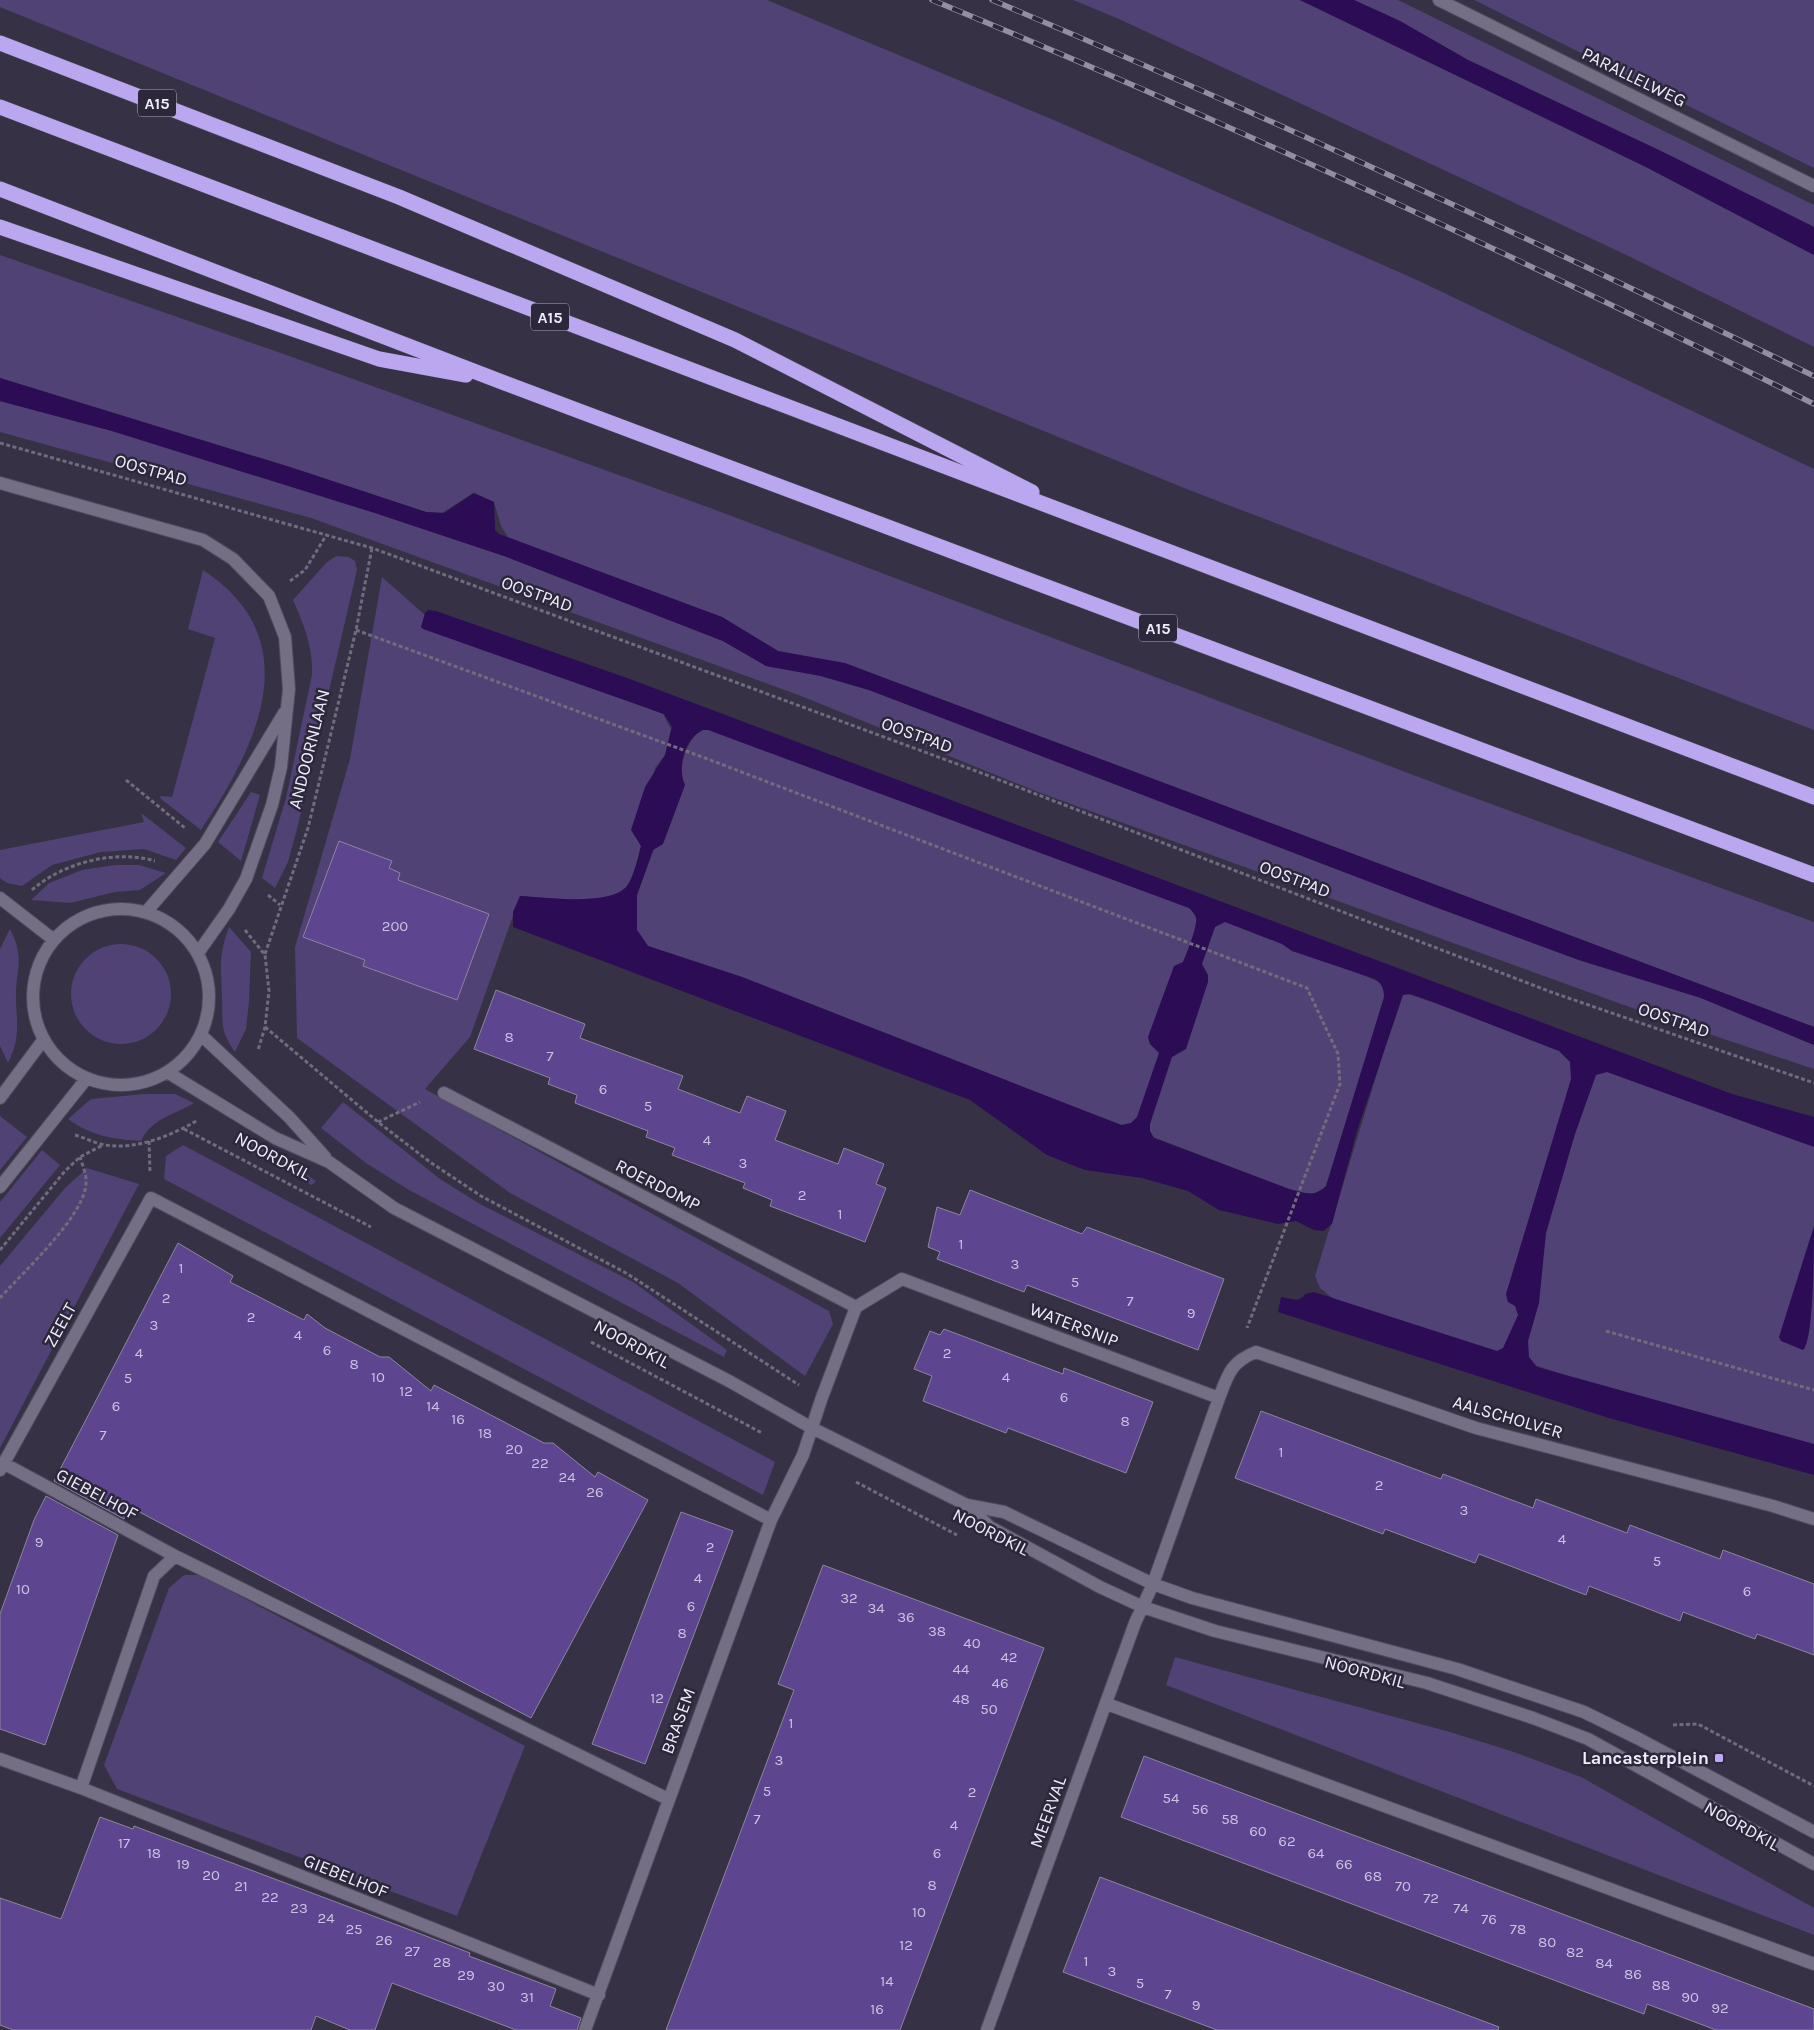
<svg xmlns="http://www.w3.org/2000/svg" width="1814" height="2030" viewBox="0 0 1814 2030" font-family="Karla,sans-serif">
	<style>
		.green { fill: #504274 }
		.water { fill: #2b0c55; fill-rule: evenodd }
		.building { fill: #5d4590; stroke: #8b869d }
		.lines { fill: none; stroke-linecap: round; stroke-linejoin: round }
		.minor-casing { stroke: #504c5c; stroke-width: 14 }
		.highway-casing { stroke: #504c5c; stroke-width: 16 }
		.path { stroke: #706c7d; stroke-width: 3; stroke-dasharray: 4 2.5; stroke-linecap: butt }
		.minor { stroke: #746f85; stroke-width: 12 }
		.highway { stroke: #baa7f0; stroke-width: 15 }
		.rail-casing { stroke: #938fa0; stroke-width: 5.5 }
		.rail { stroke: #2c273a; stroke-width: 4; stroke-dasharray: 11; stroke-linecap: butt }
		.poi-dot { fill: #bda9f5; stroke: #2c273a; stroke-width: 2 }
		.labels { text-anchor: middle; dominant-baseline: central; stroke-width: 5; stroke-linejoin: round; paint-order: stroke }
		.number-label { font-size: 15px; fill: #cac2df }
		.shield { fill: #2c273a; stroke: #b4b1c0; stroke-width: 1 }
		.shield-label { font-size: 16px; font-weight: bold; fill: #efecf9 }
		.street-label { font-size: 18px; fill: #efecf9; stroke: #2c273a }
		.poi-label { font-size: 18px; font-weight: bold; fill: #efecf9; stroke: #2c273a; text-anchor: end }
	</style>
	<rect width="100%" height="100%" fill="#363145"/>
	<!-- green -->
	<path class="green" d="M0,0H767L1056,121L1417,280L1814,469V730L1189,490L0,7Z
		M1073,0H1300L1646,167L1814,255V347L1618,251L1119,19Z
		M1354,0H1398L1814,205V227L1663,152L1468,60L1400,21Z
		M1474,0H1814V168Z
		M0,255L295,358L713,509L1445,787L1814,922V1027L906,686L778,651L722,617L509,539L501,526L494,502L473,493L442,513L426,512L293,468L0,378Z
		M0,401L112,431L375,513L504,556L723,641L766,666L821,676L869,690L1438,908L1579,960L1701,998L1814,1045V1069L1646,1013L1038,792L801,696L311,518L0,432Z
		M336,556L349,557L355,561L357,570L297,829L288,862L275,888L262,878L286,798L312,675C313,647 304,625 293,600L326,563Z
		M203,570C310,640 257,746 201,830L161,799L160,796L172,797L215,638L188,629Z
		M382,577L434,623L663,714L671,729L665,755L655,768L638,839L641,846C638,858 635,872 629,883C617,908 544,897 520,896L470,1037L425,1089L829,1311L833,1324L805,1376L678,1283L510,1193L297,1038L295,947L350,759Z
		M705,726L1283,943L1392,987L1326,1186C1314,1198 1304,1193 1289,1189L832,1014L742,977L648,946L637,930V895L681,775C682,755 689,738 705,726Z
		M251,792L260,795L241,861L218,842Z
		M141,813L186,848L176,860L144,849L101,852L52,865L22,886L7,883L0,878V850L144,822Z
		M115,865H139L166,873L140,890L115,892L70,903L31,900L49,883L82,870Z
		M229,927L251,952L249,1002L246,1029L235,1052C219,1030 223,1021 222,996C221,966 218,957 229,927Z
		M10,929C26,960 15,969 16,1000C17,1026 20,1039 8,1063L0,1046V949Z
		M71 994a50 50 0 1 1 100 0a50 50 0 1 1-100 0Z
		M1402,992L1593,1056L1814,1140V1459L1478,1346L1337,1302L1320,1288L1315,1276Z
		M145,1094H175L194,1103C174,1115 152,1118 141,1141C113,1139 91,1136 68,1119L91,1099Z
		M343,1102L440,1179L480,1204L633,1282L727,1350L724,1357L409,1190L366,1163L321,1128Z
		M0,1116L27,1137L0,1170Z
		M240,1132L316,1181L312,1185L234,1144Z
		M183,1145L775,1462L763,1495L164,1179L166,1156Z
		M42,1150L60,1165L0,1238V1202Z
		M87,1168L139,1184L0,1448V1266L65,1188Z
		M184,1575H200L525,1746L457,1916L117,1789L104,1765L169,1588Z
		M1175,1657L1450,1732L1511,1751L1581,1777L1814,1908V1935L1166,1685Z"/>
	<!-- water -->
	<path class="water" d="M1300,0H1354L1400,21L1468,60L1663,152L1814,227V255L1646,167Z
		M0,378L293,468L426,512L444,513L474,493L494,502L495,530L499,534L722,617L778,651L845,663L906,686L1814,1027V1045L1701,998L1579,960L1438,908L869,690L821,676L766,666L723,641L504,556L375,513L112,431L0,401Z
		M428,610L436,611L627,678L1732,1094L1814,1117V1147L1607,1072L1596,1075L1575,1134L1546,1233L1539,1303L1528,1341L1529,1357L1537,1367L1814,1444V1475L1609,1418L1278,1312L1281,1297L1297,1300L1303,1297L1305,1294L1314,1292L1497,1351L1503,1348L1518,1315L1515,1306L1508,1302L1506,1294L1571,1079L1570,1062L1559,1051L1425,999L1410,994L1403,995L1357,1131L1332,1224L1323,1231L1314,1230L1296,1221L1278,1224L1219,1210L1188,1191L1142,1178L1085,1170L1047,1155L970,1100L513,927V912L520,896C544,897 616,908 629,883C635,872 638,858 641,846L631,830L645,787L665,755L672,727L664,714L423,629L421,627L425,613ZM703,730H708L1189,908C1192,911 1195,914 1196,918C1198,925 1186,955 1183,962L1174,966L1148,1037L1150,1044L1159,1053L1137,1117L1131,1123L1121,1125L742,977L648,946L637,930V895L653,850L663,844L685,785C677,767 684,739 703,730ZM1225,922L1282,944L1292,951L1375,979C1382,984 1384,989 1384,997L1326,1186C1314,1198 1304,1193 1289,1189L1154,1138L1150,1131V1124L1172,1057L1186,1049L1208,982V975L1202,964L1215,927Z
		M1814,1226C1814,1247 1814,1341 1803,1350L1781,1341L1779,1337Z"/>
	<!-- building -->
	<path class="building" d="M339,841L392,861L389,868L400,873L398,880L489,914L457,1000L363,966L365,960L303,937Z
		M496,990L585,1024L580,1038L683,1076L678,1089L740,1113L747,1096L786,1111L775,1140L838,1164L844,1148L884,1164L876,1184L886,1188L865,1242L770,1206L772,1200L743,1188L745,1183L672,1155L675,1148L646,1137L648,1131L575,1103L577,1095L548,1084L550,1078L474,1049Z
		M970,1190L1082,1234L1087,1227L1224,1279L1198,1350L1027,1285L1024,1292L937,1259L940,1252L928,1247L937,1207L960,1215Z
		M178,1243L233,1276L230,1282L304,1320L307,1314L325,1328L380,1357H389L431,1391L434,1385L544,1443H553L595,1477L598,1472L648,1500L531,1718L128,1506L124,1519L54,1481Z
		M944,1329L1063,1374L1064,1368L1153,1402L1126,1473L1008,1428L1006,1433L923,1401L932,1376L914,1369L930,1331L940,1335Z
		M1261,1411L1441,1479L1443,1474L1533,1508L1536,1499L1627,1533L1630,1525L1720,1559L1723,1550L1814,1584V1655L1757,1634L1755,1639L1683,1612L1680,1621L1589,1586L1586,1595L1479,1554L1475,1563L1385,1529L1383,1534L1235,1478Z
		M46,1496L118,1535L45,1745L0,1729V1614L34,1520Z
		M681,1512L733,1531L645,1764L592,1744Z
		M823,1565L1044,1648L900,2030H666L794,1690L778,1684Z
		M1144,1756L1814,2009V2030H1716L1647,2004L1644,2014L1121,1817Z
		M100,1817L133,1829L134,1826L187,1846L413,1931L470,1953L469,1956L556,1989L550,2006L581,2018L577,2030H516L392,1983L375,2030H350L316,2016L311,2030H13L0,2025V1898L61,1919Z
		M1100,1877L1499,2027L1498,2030H1217L1063,1972Z"/>
	<g class="lines">
		<defs>
			<path id="minor" d="M1439,0L1814,186
				M0,483L203,540L233,559L269,596L285,637L289,689L281,767L272,805L246,879L229,909L198,953
				M0,898L54,940
				M33 997a88 88 0 1 1 176 0a88 88 0 1 1-176 0Z
				M146,912L205,844L284,713
				M201,1035L289,1117L325,1157
				M167,1072L275,1138L329,1162L394,1208L729,1381L812,1428L967,1505L1004,1512L1153,1584L1192,1598L1457,1669L1584,1712L1639,1739L1814,1832
				M444,1093L856,1307
				M0,1098L44,1039
				M0,1187L87,1078
				M1219,1398C1228,1374 1231,1362 1256,1352L1476,1428L1773,1506L1814,1519
				M3,1463L175,1556
				M0,1470L151,1198L771,1520
				M967,1505L990,1527L1100,1587L1143,1607L1215,1631L1427,1683L1533,1718L1588,1739L1814,1864
				M1107,1704L1814,1964
				M0,1759L81,1788
				M599,1995L81,1788L154,1576L175,1556L668,1799
				M585,2030L771,1520L803,1455L821,1400L856,1307L902,1279L1219,1398L1153,1584L1135,1623L987,2030"/>
			<path id="highway" d="M0,43L399,197L735,340L1032,492
				M0,107L1814,797
				M0,189L502,382L1814,875
				M0,227L379,359L466,375"/>
		</defs>
		<!-- minor casing -->
		<use href="#minor" class="minor-casing"/>
		<!-- highway casing -->
		<use href="#highway" class="highway-casing"/>
		<!-- path -->
		<path class="path" d="M0,443L372,548L976,771L1551,992L1814,1083
			M290,581L305,570L327,534
			M356,630L705,758L1307,988L1338,1054L1340,1084L1247,1328
			M126,780L185,828
			M32,890C62,863 116,849 155,861
			M268,895L280,905
			M245,930L265,955L269,991L265,1027L258,1050
			M265,954L308,828L356,630L372,548
			M265,1027L378,1122L430,1162L481,1196L626,1273L799,1385
			M378,1122L420,1102
			M184,1129L371,1227
			M75,1135C85,1138 95,1143 105,1145C136,1150 171,1136 198,1120
			M149,1141L150,1173
			M0,1250L65,1171L80,1157L103,1145
			M0,1298C23,1272 85,1216 86,1183C87,1175 82,1164 80,1157
			M1606,1331L1814,1390
			M591,1342L762,1433
			M856,1482L957,1535
			M1673,1725L1698,1724L1814,1786"/>
		<!-- minor -->
		<use href="#minor" class="minor"/>
		<!-- highway -->
		<use href="#highway" class="highway"/>
		<defs>
			<path id="rail" d="M932,0C1231,123 1524,260 1814,404
				M992,0C1270,117 1543,245 1814,376"/>
		</defs>
		<!-- rail casing -->
		<use href="#rail" class="rail-casing"/>
		<!-- rail -->
		<use href="#rail" class="rail"/>
	</g>
	<!-- markers -->
	<rect class="poi-dot" x="1714" y="1753" width="10" height="10" rx="2.5"/>
	<g class="labels">
		<!-- number labels -->
		<g class="number-label">
			<text x="395" y="926">200</text>
			<text x="509" y="1037">8</text>
			<text x="550" y="1056">7</text>
			<text x="603" y="1089">6</text>
			<text x="648" y="1106">5</text>
			<text x="707" y="1140">4</text>
			<text x="743" y="1163">3</text>
			<text x="802" y="1195">2</text>
			<text x="840" y="1214">1</text>
			<text x="961" y="1244">1</text>
			<text x="1015" y="1264">3</text>
			<text x="181" y="1268">1</text>
			<text x="1075" y="1282">5</text>
			<text x="166" y="1298">2</text>
			<text x="1130" y="1301">7</text>
			<text x="1191" y="1313">9</text>
			<text x="251" y="1317">2</text>
			<text x="154" y="1325">3</text>
			<text x="298" y="1335">4</text>
			<text x="327" y="1350">6</text>
			<text x="139" y="1353">4</text>
			<text x="947" y="1353">2</text>
			<text x="354" y="1364">8</text>
			<text x="378" y="1377">10</text>
			<text x="1006" y="1377">4</text>
			<text x="128" y="1378">5</text>
			<text x="406" y="1391">12</text>
			<text x="1064" y="1397">6</text>
			<text x="116" y="1406">6</text>
			<text x="433" y="1406">14</text>
			<text x="458" y="1419">16</text>
			<text x="1125" y="1421">8</text>
			<text x="485" y="1433">18</text>
			<text x="103" y="1435">7</text>
			<text x="514" y="1449">20</text>
			<text x="1281" y="1452">1</text>
			<text x="540" y="1463">22</text>
			<text x="567" y="1477">24</text>
			<text x="1379" y="1485">2</text>
			<text x="595" y="1492">26</text>
			<text x="1464" y="1510">3</text>
			<text x="1562" y="1539">4</text>
			<text x="39" y="1542">9</text>
			<text x="710" y="1547">2</text>
			<text x="1657" y="1561">5</text>
			<text x="698" y="1578">4</text>
			<text x="23" y="1589">10</text>
			<text x="1747" y="1591">6</text>
			<text x="849" y="1598">32</text>
			<text x="691" y="1606">6</text>
			<text x="876" y="1608">34</text>
			<text x="906" y="1617">36</text>
			<text x="937" y="1631">38</text>
			<text x="682" y="1633">8</text>
			<text x="972" y="1643">40</text>
			<text x="1009" y="1657">42</text>
			<text x="961" y="1669">44</text>
			<text x="1000" y="1683">46</text>
			<text x="657" y="1698">12</text>
			<text x="961" y="1699">48</text>
			<text x="989" y="1709">50</text>
			<text x="791" y="1723">1</text>
			<text x="779" y="1760">3</text>
			<text x="767" y="1791">5</text>
			<text x="972" y="1792">2</text>
			<text x="1171" y="1798">54</text>
			<text x="1200" y="1809">56</text>
			<text x="757" y="1819">7</text>
			<text x="1230" y="1819">58</text>
			<text x="954" y="1825">4</text>
			<text x="1258" y="1831">60</text>
			<text x="1287" y="1841">62</text>
			<text x="124" y="1843">17</text>
			<text x="154" y="1853">18</text>
			<text x="937" y="1853">6</text>
			<text x="1316" y="1853">64</text>
			<text x="183" y="1864">19</text>
			<text x="1344" y="1864">66</text>
			<text x="211" y="1875">20</text>
			<text x="1373" y="1876">68</text>
			<text x="932" y="1885">8</text>
			<text x="241" y="1886">21</text>
			<text x="1403" y="1886">70</text>
			<text x="270" y="1897">22</text>
			<text x="1431" y="1898">72</text>
			<text x="299" y="1908">23</text>
			<text x="1461" y="1908">74</text>
			<text x="919" y="1912">10</text>
			<text x="326" y="1918">24</text>
			<text x="1489" y="1919">76</text>
			<text x="354" y="1929">25</text>
			<text x="1518" y="1929">78</text>
			<text x="384" y="1940">26</text>
			<text x="1547" y="1942">80</text>
			<text x="906" y="1945">12</text>
			<text x="412" y="1951">27</text>
			<text x="1575" y="1952">82</text>
			<text x="1086" y="1961">1</text>
			<text x="442" y="1962">28</text>
			<text x="1604" y="1963">84</text>
			<text x="1112" y="1971">3</text>
			<text x="1633" y="1974">86</text>
			<text x="466" y="1975">29</text>
			<text x="887" y="1981">14</text>
			<text x="1140" y="1983">5</text>
			<text x="1661" y="1985">88</text>
			<text x="496" y="1986">30</text>
			<text x="1168" y="1994">7</text>
			<text x="527" y="1997">31</text>
			<text x="1690" y="1997">90</text>
			<text x="1196" y="2005">9</text>
			<text x="1720" y="2008">92</text>
			<text x="877" y="2009">16</text>
		</g>
		<!-- shield labels -->
		<g class="shield">
			<rect x="138" y="89.5" width="38" height="27" rx="4"/>
			<rect x="531" y="303.5" width="38" height="27" rx="4"/>
			<rect x="1139" y="614.5" width="38" height="27" rx="4"/>
		</g>
		<g class="shield-label">
			<text x="157" y="103">A15</text>
			<text x="550" y="317">A15</text>
			<text x="1158" y="628">A15</text>
		</g>
		<!-- street labels -->
		<g class="street-label">
			<text transform="translate(1634 77) rotate(26)">PARALLELWEG</text>
			<text transform="translate(151 470) rotate(16)">OOSTPAD</text>
			<text transform="translate(537 594) rotate(20)">OOSTPAD</text>
			<text transform="translate(917 735) rotate(20)">OOSTPAD</text>
			<text transform="translate(309 749) rotate(-76)">ANDOORNLAAN</text>
			<text transform="translate(1295 879) rotate(21)">OOSTPAD</text>
			<text transform="translate(1674 1020) rotate(19)">OOSTPAD</text>
			<text transform="translate(273 1156) rotate(28)">NOORDKIL</text>
			<text transform="translate(658 1185) rotate(27)">ROERDOMP</text>
			<text transform="translate(60 1325) rotate(-61)">ZEELT</text>
			<text transform="translate(1074 1325) rotate(21)">WATERSNIP</text>
			<text transform="translate(632 1344) rotate(28)">NOORDKIL</text>
			<text transform="translate(1508 1417) rotate(16)">AALSCHOLVER</text>
			<text transform="translate(97 1494) rotate(28)">GIEBELHOF</text>
			<text transform="translate(991 1532) rotate(27)">NOORDKIL</text>
			<text transform="translate(1365 1672) rotate(15)">NOORDKIL</text>
			<text transform="translate(678 1721) rotate(-70)">BRASEM</text>
			<text transform="translate(1048 1812) rotate(-70)">MEERVAL</text>
			<text transform="translate(1742 1826) rotate(29)">NOORDKIL</text>
			<text transform="translate(346 1876) rotate(22)">GIEBELHOF</text>
		</g>
		<!-- poi labels -->
		<g class="poi-label">
			<text x="1709" y="1758">Lancasterplein</text>
		</g>
	</g>
</svg>
